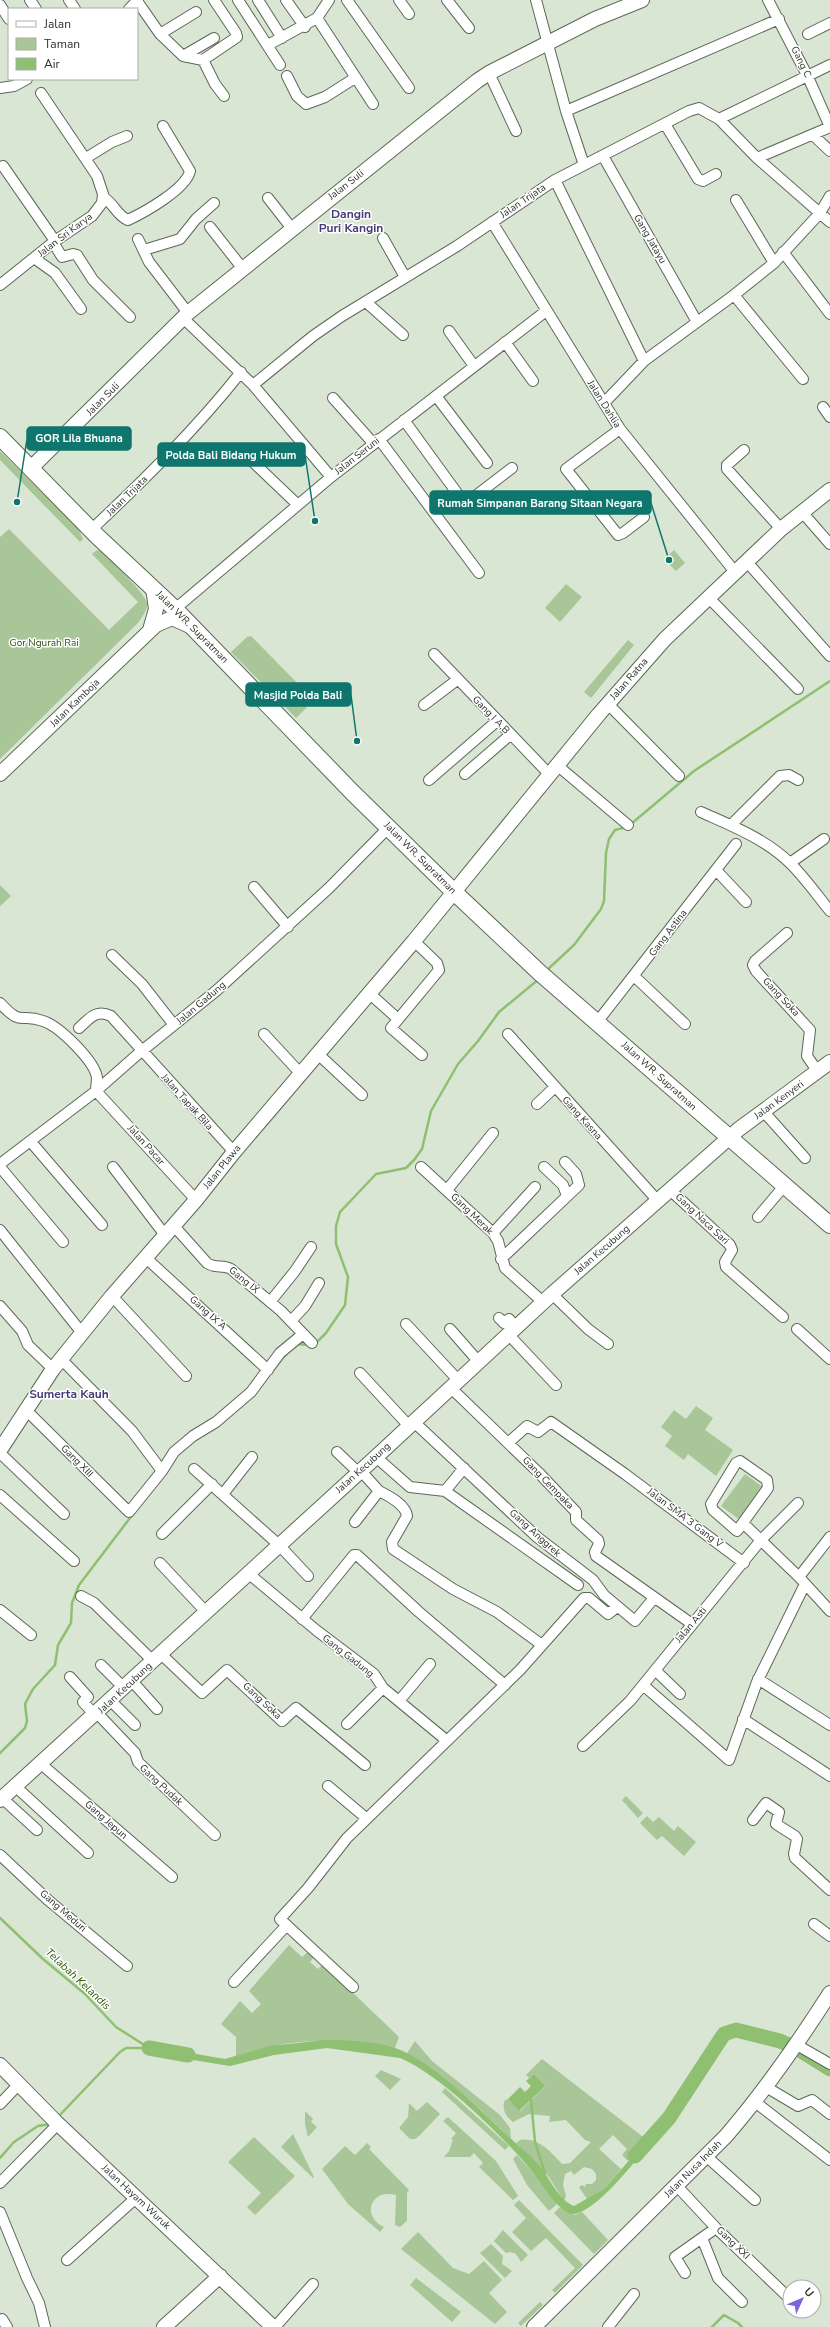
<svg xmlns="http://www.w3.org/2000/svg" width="830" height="2327" viewBox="0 0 830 2327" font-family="'Nunito Sans',sans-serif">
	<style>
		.green { fill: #a8c697 }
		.water { fill: #8fbf71 }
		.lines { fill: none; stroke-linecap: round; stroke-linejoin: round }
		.stream { stroke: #8fbf71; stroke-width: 2.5 }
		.river { stroke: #8fbf71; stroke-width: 15 }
		.street-casing { stroke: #5d6857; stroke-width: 12 }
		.secondary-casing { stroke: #5d6857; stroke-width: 16 }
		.primary-casing { stroke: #5d6857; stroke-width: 18 }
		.street { stroke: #fff; stroke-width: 10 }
		.secondary { stroke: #fff; stroke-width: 14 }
		.primary { stroke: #fff; stroke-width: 16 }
		.labels { text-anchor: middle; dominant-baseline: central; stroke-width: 3; stroke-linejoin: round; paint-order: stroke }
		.street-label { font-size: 10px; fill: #2c312a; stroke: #fff }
		.park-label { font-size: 10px; fill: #2a5500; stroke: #fff }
		.water-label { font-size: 11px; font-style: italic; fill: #2c5702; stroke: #fff }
		.quarter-label { font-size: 12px; font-weight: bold; fill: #463b78; stroke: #fff }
		.leader { fill: none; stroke: #0f766e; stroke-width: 1.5 }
		.callout-dot { fill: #0f766e; stroke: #fff; stroke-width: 1.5 }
		.callout { fill: #0f766e; stroke: #0f766e; stroke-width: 1.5 }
		.callout-label { font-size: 11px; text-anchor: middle; font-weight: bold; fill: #fff }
	</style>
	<rect width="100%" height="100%" fill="#d9e6d3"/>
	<!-- green -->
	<path class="green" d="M0,451L78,528L83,539L80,542L0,460Z
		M9,529L109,630L138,602L92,554L97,550L103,552C111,561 145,593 147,603C148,610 142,617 138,623L0,759V537Z
		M674,550L685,563L676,571L664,559Z
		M566,584L582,597L560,622L545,608Z
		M251,636L312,698L309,705L296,718L231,652L247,637Z
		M628,640L634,645L591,698L584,692Z
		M0,885L11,896L0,906Z
		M696,1406L713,1418L705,1430L733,1450L716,1476L688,1454L684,1460L665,1446L672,1436L661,1427L674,1410L686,1419Z
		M745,1474L764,1488L740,1520L721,1506Z
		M626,1796L643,1813L638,1818L622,1800Z
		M647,1816L653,1822L659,1817L674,1831L678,1826L696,1842L684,1856L662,1836L657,1840L640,1823Z
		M289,1945L302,1957L309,1951L315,1956L310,1962L318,1969L323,1964L399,2037L395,2048C336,2038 293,2037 236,2056V2037L221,2024L240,2001L252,2013L261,2004L249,1991Z
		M415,2041L432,2061L500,2115L510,2128L511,2139L479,2109L407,2053Z
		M542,2059L647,2140L628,2161L622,2155L627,2149L613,2135L599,2149L621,2169L604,2189L587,2199L579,2187L582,2185L585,2187L586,2184H592L596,2180V2174L592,2169L584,2167L574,2175L571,2171L565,2174L563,2185L566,2196L564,2201L548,2176L516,2143L520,2140C538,2137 551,2152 562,2164L570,2163L591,2142L585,2140L566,2120L549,2122L550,2116L529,2114L513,2122C506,2117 501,2108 505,2100L508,2099L520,2111L545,2086L534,2074L529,2078L526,2075Z
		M381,2070L401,2079L390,2090L375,2076Z
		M445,2088L509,2146L505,2150L442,2092Z
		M427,2102L440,2114L419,2136L415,2139H410L399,2128L408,2117L409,2103L417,2111Z
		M305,2111L313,2119L311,2122L317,2127L308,2137L305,2124Z
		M448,2117L496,2161L518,2196L513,2200L479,2167L483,2163L474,2153L470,2157H444L449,2151L453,2140L451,2139L456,2133L443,2121Z
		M293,2134L314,2177L313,2178L281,2147Z
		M254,2137L295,2176L255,2215L247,2207L261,2193L228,2162Z
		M367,2143L371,2147L369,2149L409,2190L407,2193V2221L400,2227L395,2225L396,2195C370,2188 361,2217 384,2227L380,2232L348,2204L322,2169L345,2146L355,2155Z
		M517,2155L544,2185L557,2204L549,2211L527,2185L513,2159Z
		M519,2200L583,2265L555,2293L552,2290L575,2268L546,2238L531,2251L512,2232L526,2218L514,2205Z
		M560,2207L574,2215L582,2212L608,2240L594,2254L554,2213Z
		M503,2230L528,2255L521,2262L516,2254L510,2252L506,2253L494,2241Z
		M418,2232L453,2268L469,2274L484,2261L502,2280L489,2293L507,2312L495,2324L401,2249Z
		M491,2244L503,2256L502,2264L512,2271L505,2278L480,2253Z
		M416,2278L461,2312L452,2322L410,2285Z
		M540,2302L543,2305L521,2326L518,2323Z"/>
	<!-- water -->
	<path class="water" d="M326,2040C348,2040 375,2041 395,2048C433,2061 478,2109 508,2136C517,2145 528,2153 537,2163C549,2176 558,2200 574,2206L604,2189L647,2140L650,2143C636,2160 593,2217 570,2214C553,2205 542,2183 530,2169C503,2136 439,2074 400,2058L327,2048L274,2055L230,2066L168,2056V2049L225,2059L269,2046Z
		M534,2074L545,2086L519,2111L508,2099L520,2087L525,2092L531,2086L526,2081Z"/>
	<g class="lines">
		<!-- stream -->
		<path class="stream" d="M631,824L694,771L830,681
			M546,971L574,945L601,909L604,901L606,853L609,839L615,830L627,827
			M297,1344L310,1345
			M315,1344L326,1333L345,1305L348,1277L336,1244V1226L340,1212L376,1174L406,1168L414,1160L422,1149L431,1111L458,1064L478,1041L499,1012L539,979
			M272,1372L286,1354
			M0,1753L25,1728L27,1721L25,1704L33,1689L55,1665L58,1645L71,1623L72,1603L79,1585L133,1514
			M0,1918L43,1959L85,1994L116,2027L149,2048
			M531,2100L535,2142L545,2173
			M57,2118L120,2052L126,2048H149
			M0,2158L14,2142L38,2126L51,2124
			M712,2327L724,2315L738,2323L742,2327"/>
		<!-- river -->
		<path class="river" d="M149,2048L188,2055
			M635,2156L669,2118L724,2034L736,2030L780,2041L798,2049L830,2069"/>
		<defs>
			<path id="street" d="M30,0L36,9
				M69,0L75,9
				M238,0L280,65
				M258,0L282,38
				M286,0L305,27
				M347,0L409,88
				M399,0L409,14
				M447,0L469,28
				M536,0L566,111L584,165
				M768,0L808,77L830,127
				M137,1L160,34L183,56L203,60L237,37L236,33L214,0
				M0,5L9,19
				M129,9L138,0
				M317,18L373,104
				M160,34L196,12
				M808,34L830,23
				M268,45L317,18L329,0
				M183,56L214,38
				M203,60L215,84L224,96
				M489,73L516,131
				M287,76L297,96L306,104L325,97L355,78
				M0,88L14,86L27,79
				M566,111L779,19
				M719,119L830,65
				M665,124L698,179L703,181L716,174
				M813,135L830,151
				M603,156L697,322
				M86,158L112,142L127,136
				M757,158L830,127
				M3,166L55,241
				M555,180L644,361
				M103,197C113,202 117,216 128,220C145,212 186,189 190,171L163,126
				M268,198L293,230
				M736,200L774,263
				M492,222L620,429L735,572
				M210,227L243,269
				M383,238L405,277
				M138,239L149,262L188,313
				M53,242L62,257L73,254L77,255L93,280L130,317
				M144,250L180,239L196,219L214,203
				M783,252L830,314
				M34,258L55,273L81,309
				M0,285L55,241L92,216L102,203L103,194L97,176L41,93
				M734,295L803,379
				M366,302L403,335
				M183,318L253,385L331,477
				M449,331L474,366
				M505,342L533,381
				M253,385L313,336L342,316L457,246L555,180L689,111L699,108L719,119L757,158L830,222
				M436,396L487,463
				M333,398L373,443
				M604,403L644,361L734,295L774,263L820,213L830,196
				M823,407L830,417
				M404,420L465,504L512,468
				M620,429L566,469L618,535L623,533L644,517
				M379,439L479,573
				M744,450L727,465V469L781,529
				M253,462L297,504
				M802,512L830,544
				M91,530C144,480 196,429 241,372
				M747,562L830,656
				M709,598L798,689
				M175,609L331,477L546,311
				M434,654L550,775
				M608,704L679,776
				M424,705L457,680
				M558,766L628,825
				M465,774L510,735
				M429,780L497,721
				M701,812C732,826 766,839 791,864C805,878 817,895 830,911
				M731,825L780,776L789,775L798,780
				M790,863L824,839
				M716,870L746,902
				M254,887L288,927
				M787,933L755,961L753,965L756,971L810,1030L807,1056L818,1072
				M414,941L437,963L439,970L391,1028L422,1055
				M112,955L142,984L174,1025
				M635,977L685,1024
				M369,993L398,1019
				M0,1003C23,1028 19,1012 43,1021C59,1026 95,1061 97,1078C97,1082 96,1087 96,1091
				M598,1021L736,844
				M79,1028C90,1018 96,1009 111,1016L234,1152
				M264,1034L301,1074
				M508,1034L658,1201
				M318,1054L362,1095
				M96,1091L196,1200
				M537,1104L555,1087
				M764,1112L805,1158
				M31,1142L102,1225
				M0,1164L96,1091L138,1054L216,991L329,888L389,827
				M0,1167L63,1242
				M113,1167L165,1235
				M421,1167L493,1233L498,1241L505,1268L543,1302
				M544,1167L563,1185L567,1196
				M447,1190L493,1133
				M670,1190L730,1245L732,1250L725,1262L726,1267L783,1317
				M758,1217L784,1186
				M174,1226L207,1263C215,1269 223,1264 231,1269L281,1311L312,1343
				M0,1230L82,1333
				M493,1233L535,1187
				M146,1258L268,1370
				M501,1259L579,1185L576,1174L565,1162
				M552,1294L588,1329L608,1344
				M112,1296L186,1376
				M270,1302L295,1271L311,1247
				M0,1306L22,1331L28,1345L53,1369
				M499,1318L504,1323L509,1319L516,1327
				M291,1321L305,1306L319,1283
				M406,1324L458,1380
				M450,1329L478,1361
				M797,1329L830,1359
				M508,1334L556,1385
				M61,1359L132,1431L162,1471
				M360,1373L409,1426
				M451,1388L539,1473L576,1512V1520L598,1540L599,1544L595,1552L596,1556L692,1624
				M26,1410L129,1512L162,1471L174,1452L193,1436L216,1422L251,1392L280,1353L303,1334
				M414,1422L537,1537L593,1580L604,1595L635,1621L654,1598
				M508,1443L527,1426L538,1432L551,1422L625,1474L744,1563
				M337,1452L359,1473
				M0,1453L64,1514
				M376,1457L410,1487L445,1491
				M740,1461L767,1480L768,1488L737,1531L713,1510L711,1504L736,1463Z
				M464,1468L445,1491L578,1585
				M194,1469L279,1545L308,1576
				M361,1471L379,1491
				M223,1494L252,1457
				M0,1495L74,1561
				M355,1522L379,1491C389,1496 406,1505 407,1516L392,1542L393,1549L453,1589L497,1612L542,1645
				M744,1524L799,1577L830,1611
				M162,1534L212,1484
				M160,1563L206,1612
				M248,1573L316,1630L374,1674L383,1688L446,1740
				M799,1577L830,1537
				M81,1596L94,1603L153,1661
				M0,1610L31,1635
				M302,1619L354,1555H357L419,1612L505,1685
				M161,1654L202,1693L227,1670L282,1721L296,1708L365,1765
				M101,1665L124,1688
				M655,1670L680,1694
				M70,1677L88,1697L83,1702L95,1715
				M758,1679L830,1725
				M132,1681L157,1709
				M643,1685L729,1760L757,1682L805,1584
				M111,1701L135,1725
				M399,1701L430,1664
				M97,1713L135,1753L138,1762L215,1835
				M743,1719L830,1776
				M347,1724L383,1688
				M583,1746L630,1701L761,1540L798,1503
				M40,1763L172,1877
				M15,1786L88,1853
				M328,1786L366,1818
				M2,1798L37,1830
				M753,1820L766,1803L779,1812L776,1824L795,1836L797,1839L794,1854L795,1858L830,1890
				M0,1855L48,1900L127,1966
				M814,1924L830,1936
				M234,1982L286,1926
				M353,1987L280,1919L308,1888L347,1838L520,1670L584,1598H589L608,1614L617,1607
				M797,2045L830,2064
				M766,2087L798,2106L812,2100L830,2114
				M755,2102L830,2160
				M0,2104L19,2084
				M706,2156L755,2200
				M0,2183L58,2124
				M677,2186L716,2228L790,2299
				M0,2212L27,2278L39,2303L45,2327
				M702,2238L718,2278L742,2302
				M67,2260L137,2197
				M685,2273L675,2257L716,2228
				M2,2319L7,2327
				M275,2327L313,2284
				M608,2327L634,2294"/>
			<path id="secondary" d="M31,468L188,313L477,81L489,73L595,19L642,0
				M150,630L156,609L153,588
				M0,774L156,625L172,618L190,626
				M0,1450L53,1369L112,1296L196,1200L234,1152L414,941L599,714L665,639L781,529L830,490
				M0,1800L376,1457L552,1294L739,1129L830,1062
				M0,2065L56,2122L273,2327
				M164,2327L220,2276
				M534,2327L726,2136C765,2091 798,2043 830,1993"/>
			<path id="primary" d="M0,437L97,536L175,609L352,792L453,891L540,973L830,1225"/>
		</defs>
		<!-- street casing -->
		<use href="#street" class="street-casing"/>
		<!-- secondary casing -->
		<use href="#secondary" class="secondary-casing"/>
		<!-- primary casing -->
		<use href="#primary" class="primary-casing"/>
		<!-- street -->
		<use href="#street" class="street"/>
		<!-- secondary -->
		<use href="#secondary" class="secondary"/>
		<!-- primary -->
		<use href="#primary" class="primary"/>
	</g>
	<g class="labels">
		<!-- street labels -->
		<g class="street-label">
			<text transform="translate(801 62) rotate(64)">Gang C</text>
			<text transform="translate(346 185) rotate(-38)">Jalan Suli</text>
			<text transform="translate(523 201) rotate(-34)">Jalan Trijata</text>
			<text transform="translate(65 235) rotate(-37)">Jalan Sri Karya</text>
			<text transform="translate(650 239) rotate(60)">Gang Jatayu</text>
			<text transform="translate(103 399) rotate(-45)">Jalan Suli</text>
			<text transform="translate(604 404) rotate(58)">Jalan Dahlia</text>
			<text transform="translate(357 456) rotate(-38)">Jalan Seruni</text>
			<text transform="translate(127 496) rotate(-44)">Jalan Trijata</text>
			<text transform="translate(192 627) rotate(45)">Jalan WR. Supratman</text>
			<text transform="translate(629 679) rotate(-49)">Jalan Ratna</text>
			<text transform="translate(75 703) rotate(-44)">Jalan Kamboja</text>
			<text transform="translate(491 715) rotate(46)">Gang I A,B</text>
			<text transform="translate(420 858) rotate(45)">Jalan WR. Supratman</text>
			<text transform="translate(668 933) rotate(-53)">Gang Astina</text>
			<text transform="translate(781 997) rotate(47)">Gang Soka</text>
			<text transform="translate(201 1003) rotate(-40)">Jalan Gadung</text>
			<text transform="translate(659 1076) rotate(42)">Jalan WR. Supratman</text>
			<text transform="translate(779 1100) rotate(-36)">Jalan Kenyeri</text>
			<text transform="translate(187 1102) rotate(48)">Jalan Tapak Bila</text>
			<text transform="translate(582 1118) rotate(48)">Gang Kasna</text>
			<text transform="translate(146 1145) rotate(48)">Jalan Pacar</text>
			<text transform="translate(222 1167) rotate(-51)">Jalan Plawa</text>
			<text transform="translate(472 1214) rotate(44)">Gang Merak</text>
			<text transform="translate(702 1219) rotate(43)">Gang Naca Sari</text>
			<text transform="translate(602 1250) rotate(-41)">Jalan Kecubung</text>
			<text transform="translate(244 1280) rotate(39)">Gang IX</text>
			<text transform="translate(208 1313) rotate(42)">Gang IX A</text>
			<text transform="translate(77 1461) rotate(45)">Gang XIII</text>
			<text transform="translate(363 1468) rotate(-42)">Jalan Kecubung</text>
			<text transform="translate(548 1483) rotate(46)">Gang Cempaka</text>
			<text transform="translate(685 1518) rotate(37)">Jalan SMA 3 Gang V</text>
			<text transform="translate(535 1533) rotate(42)">Gang Anggrek</text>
			<text transform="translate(691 1625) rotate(-50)">Jalan Asti</text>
			<text transform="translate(348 1656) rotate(38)">Gang Gadung</text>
			<text transform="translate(125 1688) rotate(-43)">Jalan Kecubung</text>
			<text transform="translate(262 1701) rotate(43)">Gang Soka</text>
			<text transform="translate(161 1785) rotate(43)">Gang Pudak</text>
			<text transform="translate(106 1820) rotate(41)">Gang Jepun</text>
			<text transform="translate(63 1911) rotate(41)">Gang Meduri</text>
			<text transform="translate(693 2169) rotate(-45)">Jalan Nusa Indah</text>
			<text transform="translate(136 2197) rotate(43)">Jalan Hayam Wuruk</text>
			<text transform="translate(733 2243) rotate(44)">Gang XXI</text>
		</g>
		<!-- park labels -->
		<g class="park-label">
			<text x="44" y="643">Gor Ngurah Rai</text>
		</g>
		<!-- water labels -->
		<g class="water-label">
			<text transform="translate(78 1979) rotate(43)">Telabah Kelandis</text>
		</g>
		<!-- quarter labels -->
		<g class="quarter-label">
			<text x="351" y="214">Dangin<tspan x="351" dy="14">Puri Kangin</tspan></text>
			<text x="69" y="1394">Sumerta Kauh</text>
		</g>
	</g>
	<!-- callouts -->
	<path class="leader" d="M17 502L27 439M315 521L305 455M669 560L651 503M357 741L351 695"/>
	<g class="callout-dot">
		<circle cx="17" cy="502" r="4"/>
		<circle cx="315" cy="521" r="4"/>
		<circle cx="669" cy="560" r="4"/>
		<circle cx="357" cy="741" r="4"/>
	</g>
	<g class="callout">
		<rect x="27" y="427" width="104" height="23" rx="4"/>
		<rect x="158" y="443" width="147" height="23" rx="4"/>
		<rect x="430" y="491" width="221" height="23" rx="4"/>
		<rect x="246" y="683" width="105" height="23" rx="4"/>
	</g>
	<g class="callout-label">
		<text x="79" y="442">GOR Lila Bhuana</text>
		<text x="231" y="459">Polda Bali Bidang Hukum</text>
		<text x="540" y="507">Rumah Simpanan Barang Sitaan Negara</text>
		<text x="298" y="699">Masjid Polda Bali</text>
	</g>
	<!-- legend -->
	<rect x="8" y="8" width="130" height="72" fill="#ffffff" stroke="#abadaa"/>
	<rect x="16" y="21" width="20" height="6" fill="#ffffff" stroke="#abadaa"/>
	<text x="44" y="28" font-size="12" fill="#2c312a">Jalan</text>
	<rect x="16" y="38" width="20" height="12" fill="#a8c697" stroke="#abadaa"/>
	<text x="44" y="48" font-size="12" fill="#2c312a">Taman</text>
	<rect x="16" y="58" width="20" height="12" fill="#8fbf71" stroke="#abadaa"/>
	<text x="44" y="68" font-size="12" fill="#2c312a">Air</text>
	<!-- north arrow -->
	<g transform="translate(802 2299) rotate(46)"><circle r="19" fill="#ffffff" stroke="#abadaa"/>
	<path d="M0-3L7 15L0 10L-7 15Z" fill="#7d64df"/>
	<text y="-6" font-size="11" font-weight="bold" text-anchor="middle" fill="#2c312a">U</text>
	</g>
</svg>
